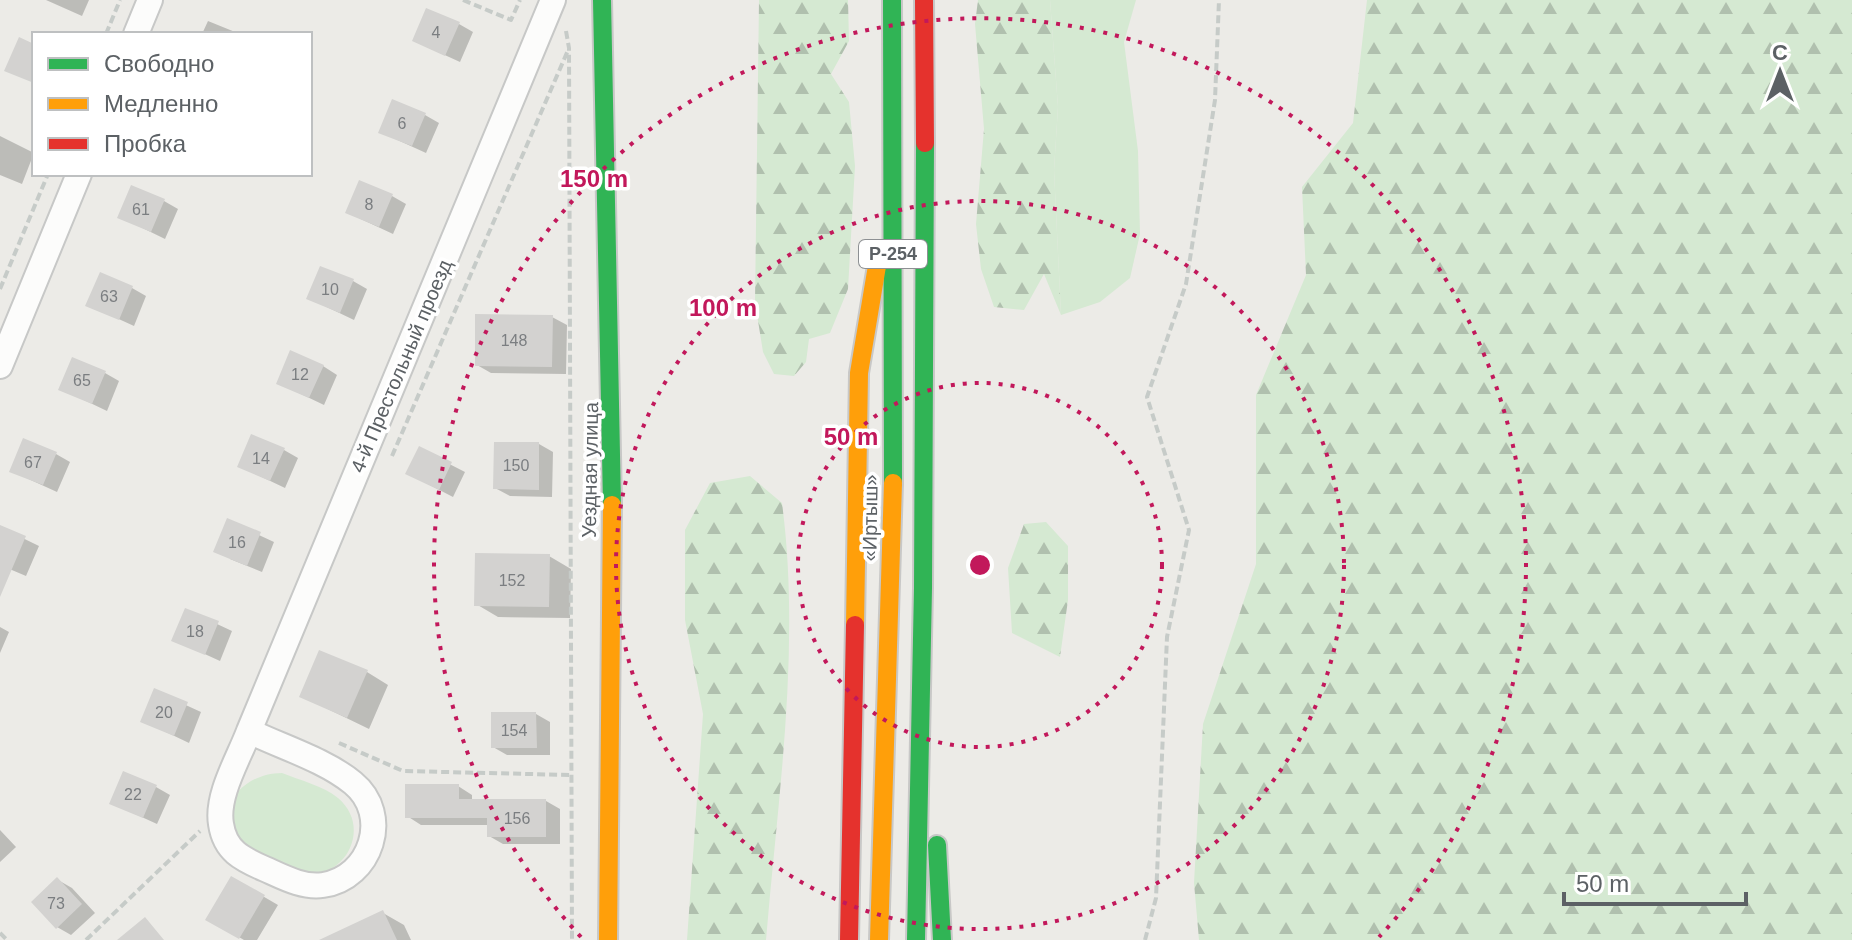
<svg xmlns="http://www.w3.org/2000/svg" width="1852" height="940" viewBox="0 0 1852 940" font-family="Helvetica,sans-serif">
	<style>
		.green { fill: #d5e9d2 }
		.forest { fill: url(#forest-firs) }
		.shadow { fill: #0003 }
		.building { fill: #d3d2d0 }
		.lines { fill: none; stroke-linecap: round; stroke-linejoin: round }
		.street-casing { stroke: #c7c8c7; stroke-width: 28 }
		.fast-casing { stroke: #c8c8c7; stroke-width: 22 }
		.slow-casing { stroke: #c8c8c7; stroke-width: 22 }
		.jam-casing { stroke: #c8c8c7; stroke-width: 22 }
		.path { stroke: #c6cbc8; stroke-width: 4; stroke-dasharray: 8 4; stroke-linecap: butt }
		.street { stroke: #fcfcfb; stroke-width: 24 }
		.fast { stroke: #30b455; stroke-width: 18 }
		.slow { stroke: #ff9f0a; stroke-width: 18 }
		.jam { stroke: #e5322d; stroke-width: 18 }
		.ring { fill: none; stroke: #c2185b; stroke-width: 4; stroke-dasharray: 4 8 }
		.labels { text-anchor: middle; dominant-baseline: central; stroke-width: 7; stroke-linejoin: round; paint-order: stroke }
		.number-label { font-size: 16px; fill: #7b7e81 }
		.shield { fill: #fff; stroke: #8d9093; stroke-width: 2 }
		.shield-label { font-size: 18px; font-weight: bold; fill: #5c6165 }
		.street-label { font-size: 20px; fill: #5c6165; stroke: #fff }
		.centre { fill: #c2185b; stroke: #fff; stroke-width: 4 }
		.ring-label { font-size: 24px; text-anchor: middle; font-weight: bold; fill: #c2185b; stroke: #fff; stroke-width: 7; stroke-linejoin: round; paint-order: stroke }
	</style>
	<defs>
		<pattern id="forest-firs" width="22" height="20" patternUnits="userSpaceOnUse" patternTransform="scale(2)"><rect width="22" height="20" fill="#d5e9d2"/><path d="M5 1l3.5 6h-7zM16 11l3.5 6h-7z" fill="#b0c0ae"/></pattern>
	</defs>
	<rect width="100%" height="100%" fill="#ecebe7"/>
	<!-- green -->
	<path class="green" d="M1050,0H1136L1124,42L1138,151L1140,234L1130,278L1100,302L1061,315L1054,170L1058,107Z
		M282,773C299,780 324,786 338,798C371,826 348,875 308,875C297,874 288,869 279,865C270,862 258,859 250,854C208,825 231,774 282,773Z"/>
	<!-- forest -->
	<path class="forest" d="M759,0H848L849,41L831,74L849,102L855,166L848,289L830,333L809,339L806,362L794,376L774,374L763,352L755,302Z
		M978,0H1050L1058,107L1054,170L1061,315L1044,274L1024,310L994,307L981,269L976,224L984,129L975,24Z
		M1367,0H1852V940H1199L1194,883L1203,724L1256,564V395L1306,275L1302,187L1353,123Z
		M750,476L782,503C801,647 778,796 766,940H687L703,714L685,620V530L710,483Z
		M1046,522L1068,546V600L1060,657L1012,633L1008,568L1024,524Z"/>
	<!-- shadow -->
	<path class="shadow" d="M46,0H89L82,16Z
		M208,21L240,34H202Z
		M459,24L473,32L460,62L414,41Z
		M425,115L439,123L426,153L380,132Z
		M0,136L34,153L22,184L0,175Z
		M392,196L406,204L393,234L348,213Z
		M164,201L178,209L165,239L120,217Z
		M353,281L367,289L354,320L308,298Z
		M132,288L146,296L134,326L88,305Z
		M552,317L567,325L566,374L491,373L477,365Z
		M323,366L337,375L324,405L278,383Z
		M105,373L119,381L107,411L61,389Z
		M539,444L553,452L552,497L510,496L495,488Z
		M420,449L465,472L453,497L422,481Z
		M284,450L298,458L285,488L239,466Z
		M56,454L70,462L57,492L11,471Z
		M228,521L274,542L262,572L230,559Z
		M0,527L39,546L26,576L0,565Z
		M549,556L571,569L570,618L498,617L476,604Z
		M187,610L232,631L220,661L174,640Z
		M0,627L9,632L0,653Z
		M367,672L388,685L369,729L301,696Z
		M155,691L201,712L189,743L143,721Z
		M536,714L550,722V755H507L493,747Z
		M458,786L472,795V801H546L560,809V844H503L489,836V825H421L407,816Z
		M156,787L170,795L157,824L111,803Z
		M0,830L16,847L0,862Z
		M232,878L278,905L257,940H244L208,919Z
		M58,880L72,888L95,913L71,935L57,927Z
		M383,913L404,925L411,940H336Z"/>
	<!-- building -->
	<path class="building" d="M426,8L460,22L445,56L412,41Z
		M19,37L34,44V83L4,71Z
		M392,99L426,113L412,146L378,133Z
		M359,180L393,194L379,227L345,213Z
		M131,185L165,199L151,232L117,218Z
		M320,266L354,279L340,313L306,299Z
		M100,272L133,286L119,320L85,306Z
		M475,314L553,315L552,367L475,366Z
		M290,350L324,365L309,398L276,384Z
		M72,357L106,371L92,404L58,390Z
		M251,434L285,448L270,481L237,467Z
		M23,438L57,452L43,485L9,472Z
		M494,442H539V490L493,489Z
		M419,446L452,462L439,490L405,474Z
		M227,518L261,532L247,566L213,552Z
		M0,525L26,536L0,597Z
		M475,553L550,554L549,607L474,606Z
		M185,608L219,621L205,655L171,641Z
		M319,650L368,670L347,718L299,697Z
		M154,688L188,702L174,736L140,722Z
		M491,712H536L537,748H491Z
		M123,771L157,785L143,818L109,804Z
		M405,784H459V799H546V837H487V818H405Z
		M231,876L265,895L239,939L205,920Z
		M57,877L82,904L56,929L31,902Z
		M383,910L397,940H319Z
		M145,917L164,940H117Z"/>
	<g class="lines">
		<defs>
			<path id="street" d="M136,34L150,0
				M0,366L79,174
				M249,731C282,747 325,760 353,783C392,815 371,878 323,885C303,888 283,877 265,869C242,859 225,851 221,824C216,795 239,758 249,731L553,0"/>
			<path id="fast" d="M602,0L612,505
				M892,0L893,483
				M937,845L942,940
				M916,940L923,588L925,143"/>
			<path id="slow" d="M855,625L859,373L878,260
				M608,940L612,505
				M879,940L893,483"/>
			<path id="jam" d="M924,0L925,143
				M849,940L855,625"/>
		</defs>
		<!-- street casing -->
		<use href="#street" class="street-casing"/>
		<!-- fast casing -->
		<use href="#fast" class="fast-casing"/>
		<!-- slow casing -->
		<use href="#slow" class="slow-casing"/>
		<!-- jam casing -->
		<use href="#jam" class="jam-casing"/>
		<!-- path -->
		<path class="path" d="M463,0L511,20L520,0
			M566,31L569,48L572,940
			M106,34L120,0
			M0,289L48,174
			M392,456L569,48
			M339,743L403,771L571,775
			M0,933L7,940
			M86,940L200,831
			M1145,940L1156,898L1167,637L1189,530L1147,397L1186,284L1215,100L1219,0"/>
		<!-- street -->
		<use href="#street" class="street"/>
		<!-- fast -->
		<use href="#fast" class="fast"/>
		<!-- slow -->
		<use href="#slow" class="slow"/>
		<!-- jam -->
		<use href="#jam" class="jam"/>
	</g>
	<!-- distance rings -->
	<g class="ring">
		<circle cx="980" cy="565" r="182"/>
		<circle cx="980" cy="565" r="364"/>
		<path d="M581 937A546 546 0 1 1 1379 937"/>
	</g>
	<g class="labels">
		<!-- number labels -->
		<g class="number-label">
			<text x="436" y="32">4</text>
			<text x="402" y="123">6</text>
			<text x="369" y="204">8</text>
			<text x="141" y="209">61</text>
			<text x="330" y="289">10</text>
			<text x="109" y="296">63</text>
			<text x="514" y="340">148</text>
			<text x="300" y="374">12</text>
			<text x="82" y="380">65</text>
			<text x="261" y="458">14</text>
			<text x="33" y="462">67</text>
			<text x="516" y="465">150</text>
			<text x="237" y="542">16</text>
			<text x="512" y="580">152</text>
			<text x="195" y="631">18</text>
			<text x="164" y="712">20</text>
			<text x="514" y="730">154</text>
			<text x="133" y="794">22</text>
			<text x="517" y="818">156</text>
			<text x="56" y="903">73</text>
		</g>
		<!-- shield labels -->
		<rect class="shield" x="859" y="240" width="68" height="28" rx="6"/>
		<g class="shield-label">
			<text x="893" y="254">Р-254</text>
		</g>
		<!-- street labels -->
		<g class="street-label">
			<text transform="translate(401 366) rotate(-67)">4-й Престольный проезд</text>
			<text transform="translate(590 470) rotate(-89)">Уездная улица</text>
			<text transform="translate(870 518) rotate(-89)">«Иртыш»</text>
		</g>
	</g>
	<circle cx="980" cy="565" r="12" class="centre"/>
	<g class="ring-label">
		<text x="594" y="187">150 m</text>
		<text x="723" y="316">100 m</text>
		<text x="851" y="445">50 m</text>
	</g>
	<!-- legend -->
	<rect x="32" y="32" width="280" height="144" fill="#ffffff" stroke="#bec0c1" stroke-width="2"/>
	<rect x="48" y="58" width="40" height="12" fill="#30b455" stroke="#bec0c1" stroke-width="2"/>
	<text x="104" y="72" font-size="24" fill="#5c6165">Свободно</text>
	<rect x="48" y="98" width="40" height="12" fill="#ff9f0a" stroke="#bec0c1" stroke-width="2"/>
	<text x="104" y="112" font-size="24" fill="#5c6165">Медленно</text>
	<rect x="48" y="138" width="40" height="12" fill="#e5322d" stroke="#bec0c1" stroke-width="2"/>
	<text x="104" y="152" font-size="24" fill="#5c6165">Пробка</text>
	<!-- north arrow -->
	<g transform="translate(1780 72)" stroke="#ffffff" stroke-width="6" paint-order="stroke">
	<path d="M0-6L14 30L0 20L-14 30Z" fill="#5c6165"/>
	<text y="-12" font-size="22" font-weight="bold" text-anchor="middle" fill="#5c6165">С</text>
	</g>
	<!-- scale -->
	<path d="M1564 892v12h182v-12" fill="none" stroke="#5c6165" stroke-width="4"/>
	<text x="1576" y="892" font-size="24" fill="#5c6165" stroke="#ffffff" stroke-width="6" paint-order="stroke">50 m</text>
</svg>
